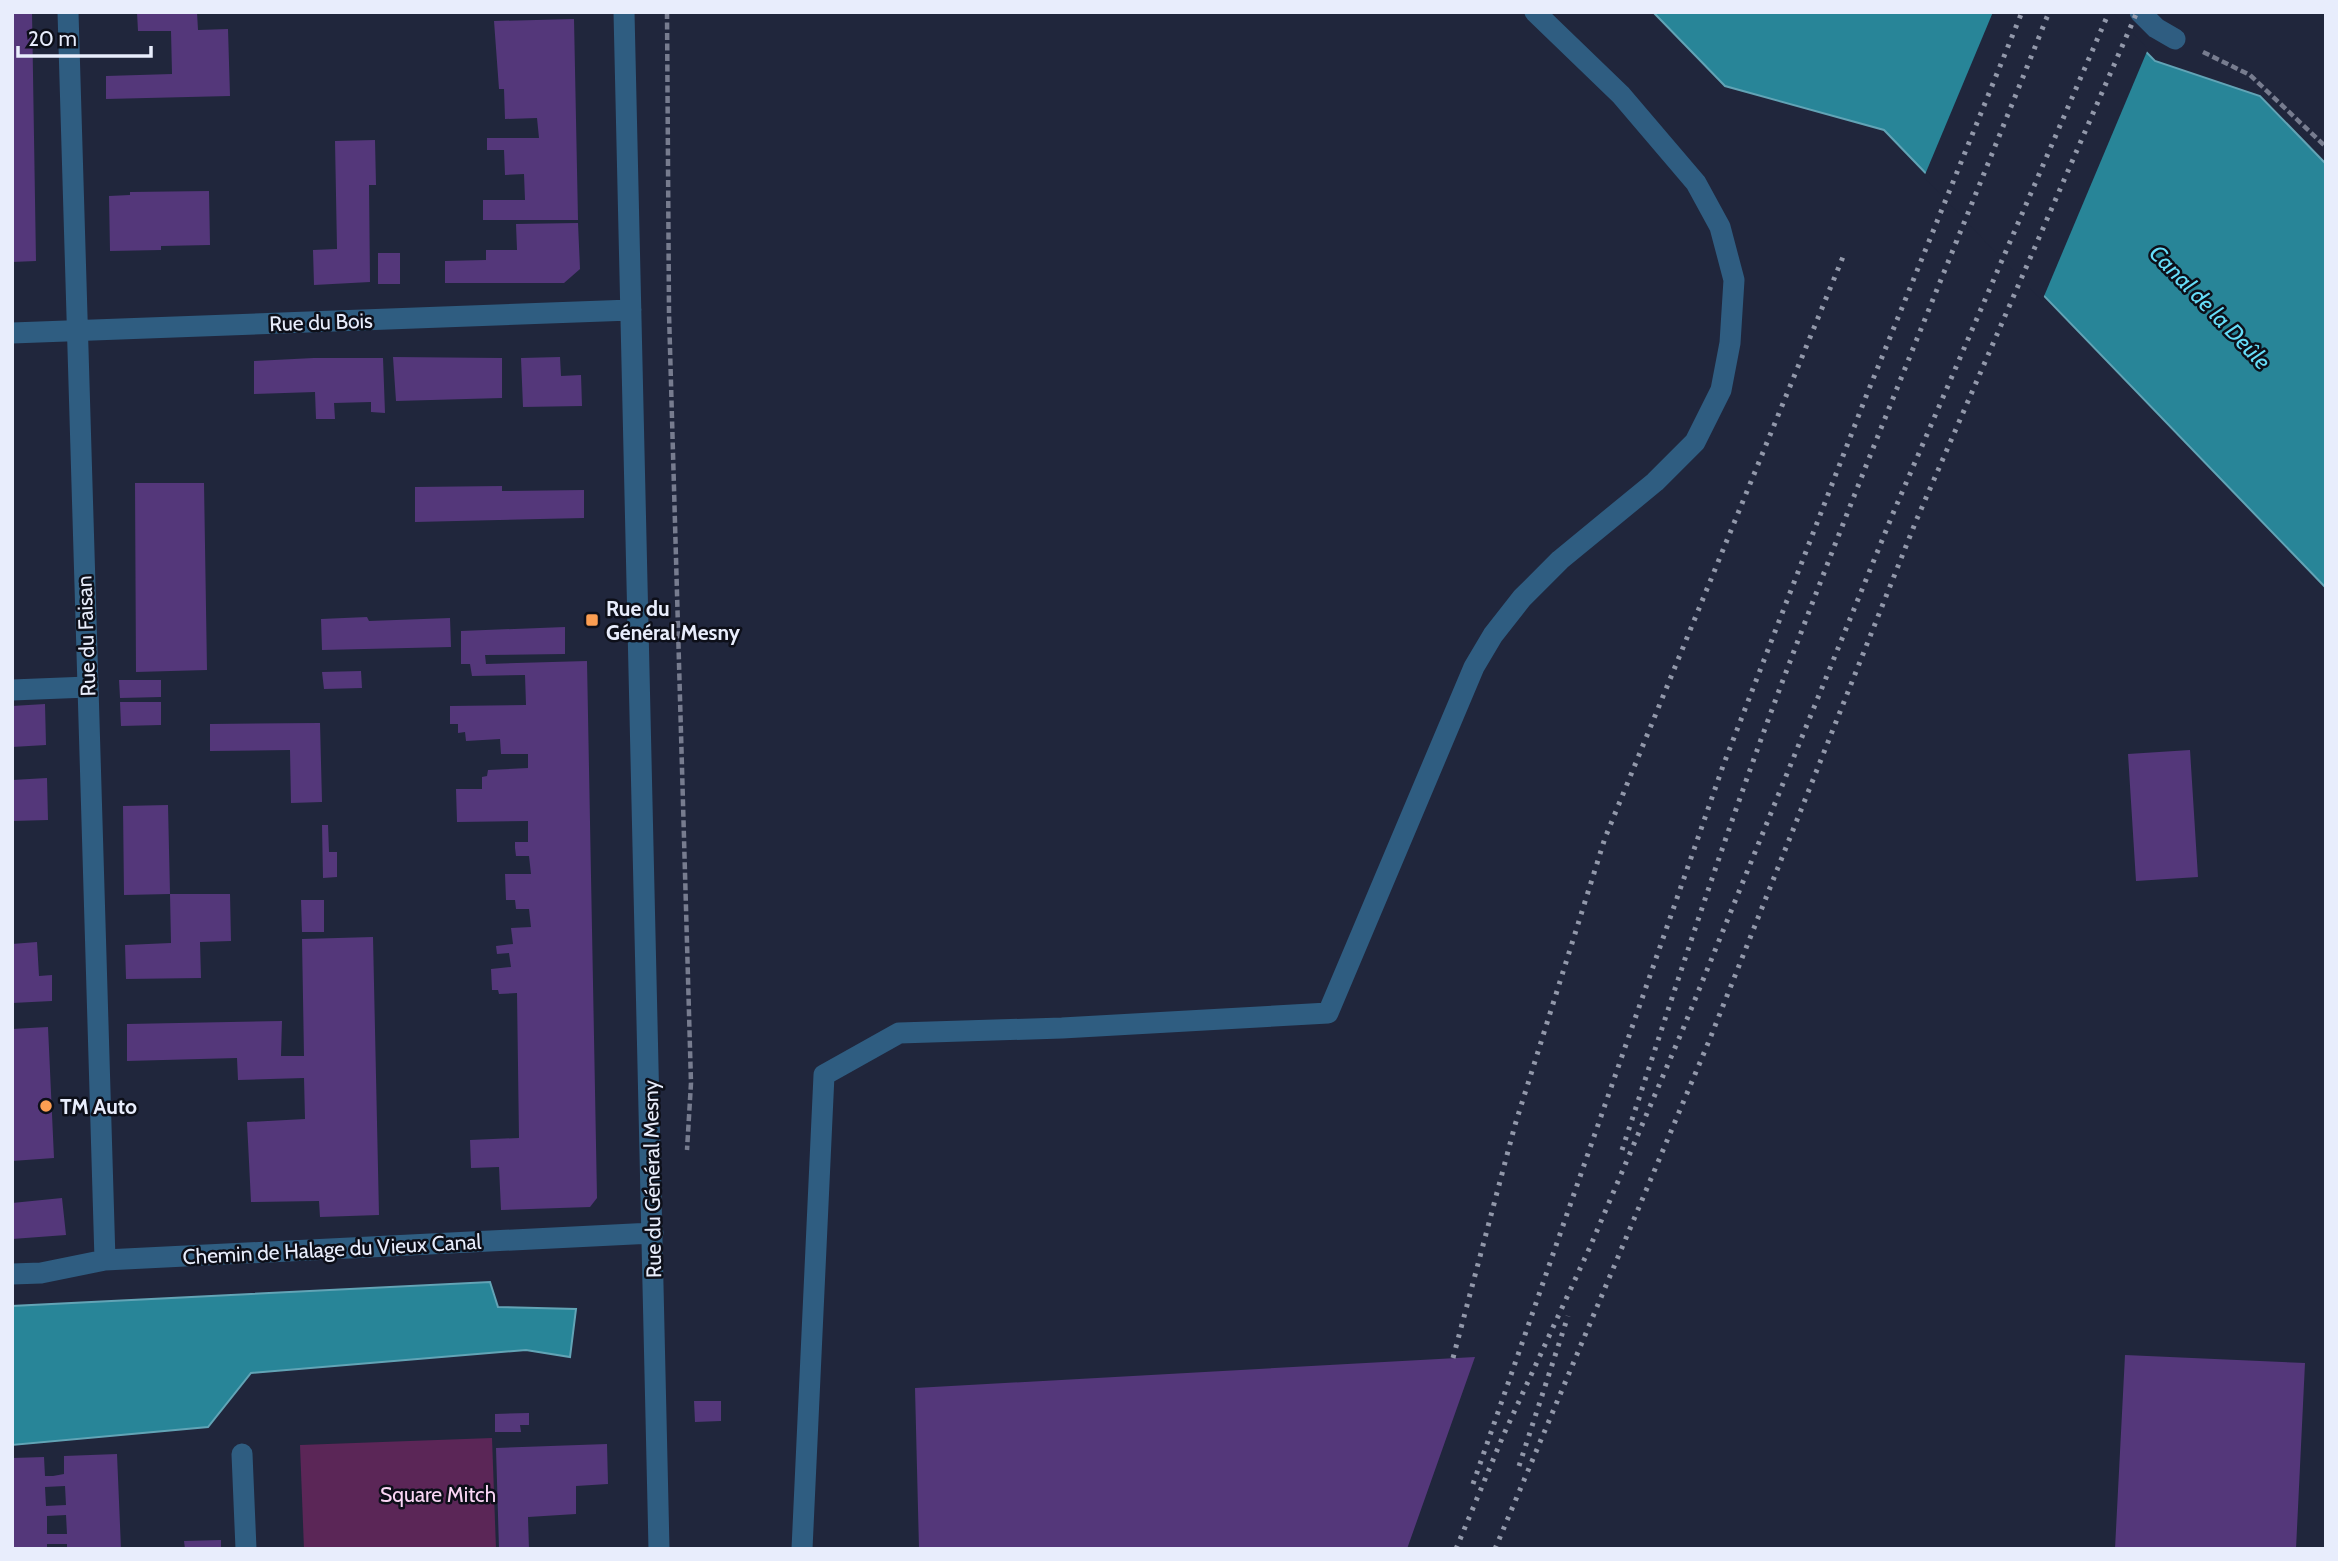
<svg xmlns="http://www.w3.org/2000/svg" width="2338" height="1561" viewBox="0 0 2338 1561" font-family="Cabin,sans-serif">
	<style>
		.green { fill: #5b2657 }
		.water { fill: #288598; stroke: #62a4b6; stroke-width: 2 }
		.pier { fill: #20263c }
		.building { fill: #54377a; fill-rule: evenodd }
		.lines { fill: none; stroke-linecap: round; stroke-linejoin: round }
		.path { stroke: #777c8f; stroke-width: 4.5; stroke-dasharray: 7 3.5; stroke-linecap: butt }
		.lane { stroke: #2f5d81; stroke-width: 21 }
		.street { stroke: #2f5d81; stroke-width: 21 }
		.rail { stroke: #9298aa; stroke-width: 5; stroke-dasharray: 3.5 7; stroke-linecap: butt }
		.poi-dot { fill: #fc9e52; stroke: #0d0f19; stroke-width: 2.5 }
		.labels { text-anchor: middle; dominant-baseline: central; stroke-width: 5; stroke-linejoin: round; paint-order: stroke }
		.street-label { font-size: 21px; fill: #e8edfc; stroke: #0d0f19 }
		.poi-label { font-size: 21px; font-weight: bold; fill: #e8edfc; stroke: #0d0f19; text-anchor: start }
		.park-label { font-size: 21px; fill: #fad6f5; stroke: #0d0f19 }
		.water-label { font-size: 23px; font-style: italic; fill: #67def9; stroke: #0d0f19 }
	</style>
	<rect width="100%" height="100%" fill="#20263c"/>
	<!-- green -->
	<path class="green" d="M492,1438L496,1549H304L300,1445Z"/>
	<!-- water -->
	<path class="water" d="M1653,12H2107L2155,61L2260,96L2326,164V588L1884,130L1725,86Z
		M490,1282L498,1307L576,1309L570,1357L526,1350L251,1373L208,1427L12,1445V1306Z"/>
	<!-- pier -->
	<path class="pier" d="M1993,12H2112L2148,49L2042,301L1924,177Z"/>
	<!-- building -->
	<path class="building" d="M12,12H32L36,261L12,262Z
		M137,12H197L198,30L228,29L230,96L106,99V76L172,74L171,31H138Z
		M574,19L578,220H483V200H525L524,174L505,175L504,150H487V138H539L537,118L505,119L504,89H499L494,21Z
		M375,140L376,185H369L370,282L314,285L313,250L337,249L335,141Z
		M209,191L210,245L161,246V250L110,251L109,196L130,195V192Z
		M578,223L580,269L564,283H445V261L486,260V250H517L516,224Z
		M378,253H400V284H378Z
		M393,357L502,358V398L396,401Z
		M560,357L561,376L581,375L582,406L523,407L521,358Z
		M314,358H383L385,413L371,412V402L334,403L335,419H316L315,392L254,394V361Z
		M135,483H204L207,670L136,672Z
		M502,486V491L584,490V518L415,522V487Z
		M367,617L369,621L450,618L451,647L322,650L321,619Z
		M565,627V654L485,655L486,664L587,661L597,1198L590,1207L501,1210L499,1167L471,1168L470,1140L519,1138L517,993L499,994L498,990H492L491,969L511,967L509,953L497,954L496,946L513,944L511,928L531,927L529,909H516L515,900H506L505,874H531L529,856H516L515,848V842H528V821L457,822L456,789H482V777L487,776L488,770L528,768V754H501L500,739L466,741L465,732L458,733V724H450V706L526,705L525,675L472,676L470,664H461V631Z
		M361,671L362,688L324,689L322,672Z
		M119,680H161V697L120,698Z
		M120,702H161V725L121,726Z
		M45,704L46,745L12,747V706Z
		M320,723L322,802L291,803L290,750L210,751V724Z
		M2190,750L2198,877L2136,881L2128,754Z
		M47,778L48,820L12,821V780Z
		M168,805L170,894L124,895L123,806Z
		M322,825H328L329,852H337V877L323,878Z
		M170,894H230L231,941L200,942L201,978L126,979L125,945L171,943Z
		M301,900H324V932H302Z
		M373,937L379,1215L320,1217L319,1201L251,1202L247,1122L305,1119L304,1078L238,1080L237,1058L127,1061V1024L282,1021L281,1056H304L302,939Z
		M37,942L39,976L52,975V1001L12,1003V944Z
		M48,1027L54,1158L12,1161V1029Z
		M62,1198L66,1235L12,1239V1203Z
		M2125,1355L2305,1363L2296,1549H2115Z
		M1475,1357L1407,1549H919L915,1388Z
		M694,1401H721V1421L695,1422Z
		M529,1413V1425H520L521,1432H495V1414Z
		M607,1444L608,1484L576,1486V1514L528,1517L529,1549H499L496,1448Z
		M117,1454L121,1549H67V1544H47V1549H12V1458L44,1457L45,1476H53L64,1474V1456ZM65,1486L66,1505L46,1506L45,1487ZM66,1515L67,1534H47V1516Z
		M221,1540V1549H185L184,1541Z"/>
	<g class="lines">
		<!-- path -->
		<path class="path" d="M667,12L669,313L691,1083L687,1150
			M2203,52L2250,75L2326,147"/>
		<!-- lane -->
		<path class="lane" d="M2140,12L2156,28L2175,39
			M12,690L88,687
			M802,1549L824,1075L899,1033L1062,1028L1328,1013L1474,667L1493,635L1522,598L1560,560L1655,482L1695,442L1721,390L1730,343L1734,280L1720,227L1696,183L1621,95L1535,12"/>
		<!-- street -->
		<path class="street" d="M68,12L105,1260
			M624,12L659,1549
			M12,333L631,310
			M12,1274L41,1273L105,1260L653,1233
			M242,1454L246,1549"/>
		<!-- rail -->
		<path class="rail" d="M1622,1150C1676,986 1729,821 1791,659C1873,442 1963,228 2049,12
			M1453,1358L1515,1125L1605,838L1845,252
			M1519,1466L1568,1316
			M1473,1484L1723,766L1865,399L2022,12
			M1456,1549L1503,1436L1590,1247L1683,1029L1894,511L2109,12
			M1495,1549L1709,1041L1916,521L2137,12"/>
	</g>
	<!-- markers -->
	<g class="poi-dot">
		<rect x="585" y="613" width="14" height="14" rx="3.5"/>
		<circle cx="46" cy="1106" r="7"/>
	</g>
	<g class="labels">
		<!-- street labels -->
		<g class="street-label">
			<text transform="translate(321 322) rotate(-2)">Rue du Bois</text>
			<text transform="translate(86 636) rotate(-92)">Rue du Faisan</text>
			<text transform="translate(652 1179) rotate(-91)">Rue du Général Mesny</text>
			<text transform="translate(332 1249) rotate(-3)">Chemin de Halage du Vieux Canal</text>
		</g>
		<!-- poi labels -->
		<g class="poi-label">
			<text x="606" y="608">Rue du<tspan x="606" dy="24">Général Mesny</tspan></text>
			<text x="60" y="1106">TM Auto</text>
		</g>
		<!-- park labels -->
		<g class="park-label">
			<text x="438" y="1494">Square Mitch</text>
		</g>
		<!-- water labels -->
		<g class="water-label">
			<text transform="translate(2210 307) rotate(46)">Canal de la Deûle</text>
		</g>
	</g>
	<!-- border -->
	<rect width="2338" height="1561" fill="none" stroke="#e8edfc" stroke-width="28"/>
	<!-- scale -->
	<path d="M18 46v10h133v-10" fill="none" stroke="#e8edfc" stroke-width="3.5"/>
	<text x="28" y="46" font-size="21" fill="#e8edfc" stroke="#0d0f19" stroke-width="5" paint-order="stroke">20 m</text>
</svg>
